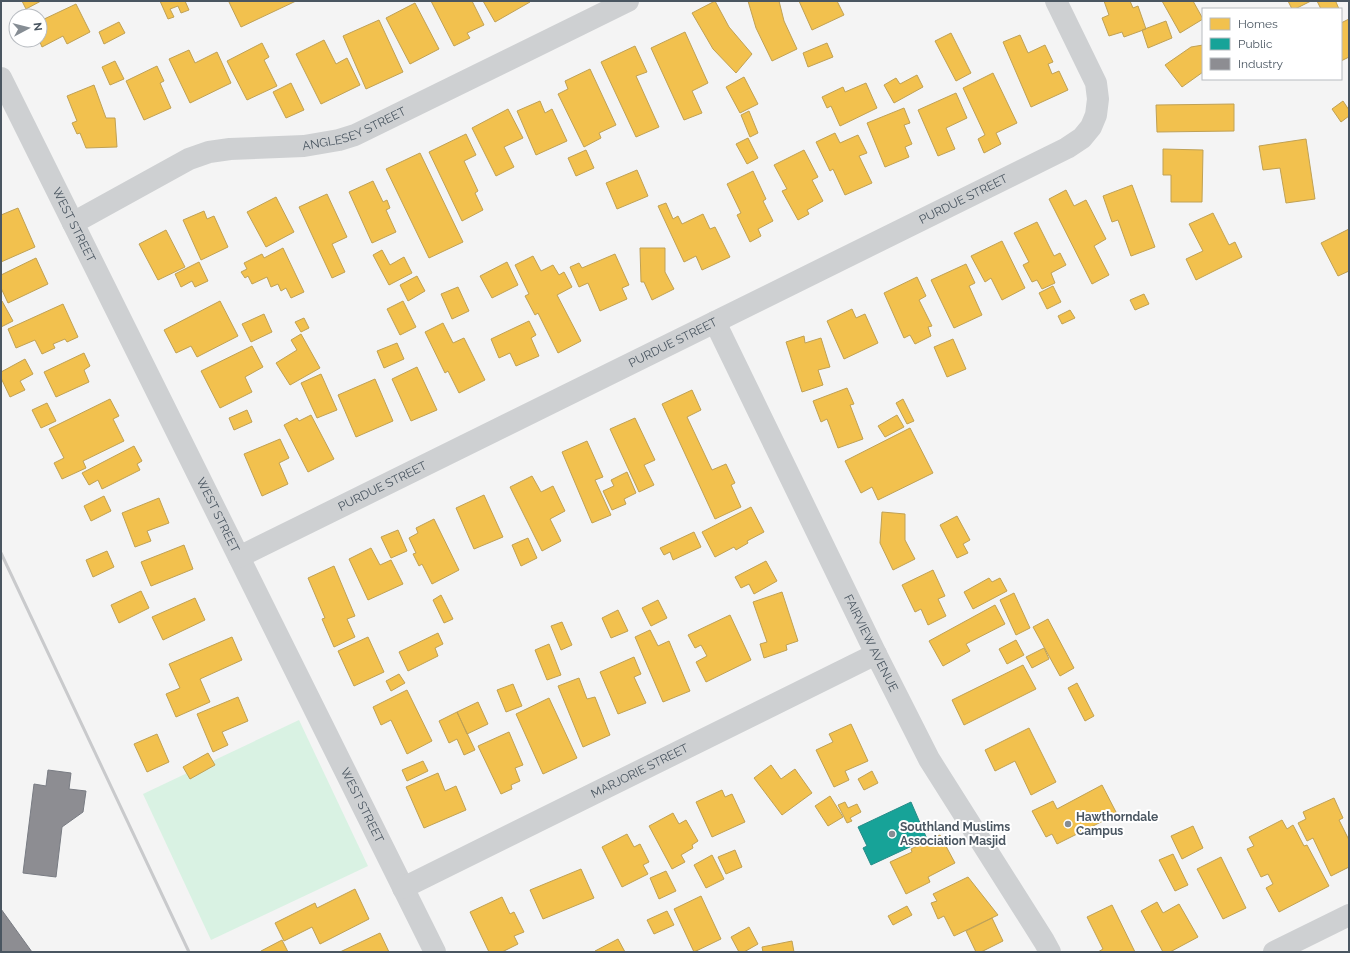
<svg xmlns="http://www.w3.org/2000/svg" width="1350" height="953" viewBox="0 0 1350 953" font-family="Raleway,sans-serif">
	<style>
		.green { fill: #d9f2e3 }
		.homes { fill: #f2c14e; stroke: #c0a154 }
		.public { fill: #17a398; stroke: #268c88 }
		.industry { fill: #8d8d92; stroke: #797c83 }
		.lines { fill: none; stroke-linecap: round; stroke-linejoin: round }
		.minor { stroke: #ced0d2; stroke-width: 22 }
		.rail { stroke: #c9cacc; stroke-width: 3 }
		.poi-dot { fill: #868d94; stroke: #fff; stroke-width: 1.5 }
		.labels { text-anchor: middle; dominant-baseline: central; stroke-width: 4; stroke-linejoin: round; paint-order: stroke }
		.street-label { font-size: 12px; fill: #4a5661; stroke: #fff }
		.poi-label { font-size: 12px; font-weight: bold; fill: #4a5661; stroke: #fff; text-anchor: start }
	</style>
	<rect width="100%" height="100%" fill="#f4f4f4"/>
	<!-- green -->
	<path class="green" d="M299,720L368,866L211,940L143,794Z"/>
	<!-- homes -->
	<path class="homes" d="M22,1H41L26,9Z
		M160,1H185L189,10L181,13L178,6L170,9L174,17L168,19Z
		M230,1H296L241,27L229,2Z
		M431,1H472L484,25L467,33L470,38L454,46Z
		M483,1H529L530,2L495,22Z
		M715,1L729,27L752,54L736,73L713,49L692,13Z
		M748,1H779L784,21L797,49L772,61L756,28Z
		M799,1H837L844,15L812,30Z
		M1104,1H1130L1133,8L1138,6L1146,29L1124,37L1122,32L1109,36L1102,18L1109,15Z
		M1162,1H1193L1203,19L1180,33Z
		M1288,1H1311L1295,9H1292Z
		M1317,1H1337L1336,2L1339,9H1321Z
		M415,3L439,49L410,64L386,18Z
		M76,4L90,32L67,44L63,36L42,47L39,40L40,21Z
		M1349,19V57L1341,61V23Z
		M379,20L403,72L366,89L343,36Z
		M1166,21L1172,38L1148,48L1142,30Z
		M119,22L125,33L104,44L99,32Z
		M685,32L708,83L692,91L702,113L684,120L651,48Z
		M951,33L971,73L956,81L935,41Z
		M1020,35L1028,53L1045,45L1053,62L1048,64L1052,74L1059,71L1068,90L1031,107L1003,42Z
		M324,40L336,64L347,58L360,85L321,104L296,54Z
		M262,43L269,57L264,60L277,86L247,100L227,61Z
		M827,43L833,57L808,67L803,53Z
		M1203,45V72L1182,87L1165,65L1191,47Z
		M635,46L647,72L636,76L659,127L636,137L601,62Z
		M189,50L195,63L217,52L231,83L190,103L169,59Z
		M115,61L124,79L110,85L102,67Z
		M157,66L164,81L160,83L171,108L144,120L126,81Z
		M590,69L616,125L599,133L601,138L584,147L558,94L568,89L565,81Z
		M993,73L1017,123L996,133L1001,144L984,153L978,139L985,135L963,88Z
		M917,75L923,87L894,103L884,85L896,78L900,84Z
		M744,77L758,104L740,113L726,87Z
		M291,83L304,110L286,118L273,92Z
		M866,83L877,108L840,126L831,106L827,108L822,97L843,87L845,92Z
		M94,85L106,118H115L117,147L86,148L80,133L77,134L72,123L77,121L67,96Z
		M956,93L967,118L946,128L955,149L938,156L918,110Z
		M540,101L545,113L552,109L567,141L536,155L517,111Z
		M1343,101L1349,110V116L1341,122L1332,109Z
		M1234,104V131L1157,132L1156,105Z
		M904,108L910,123L904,125L912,144L905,147L909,157L885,167L867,123Z
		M508,109L523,138L504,147L514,167L496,176L472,128Z
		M749,111L758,133L750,137L741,115Z
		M835,133L840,143L858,135L867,153L859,156L872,183L845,195L833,169L830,171L816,142Z
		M466,134L476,155L464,161L478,191L475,193L483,210L462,221L429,152Z
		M748,138L758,158L747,164L736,144Z
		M1306,139L1315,199L1286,203L1280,168L1263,170L1259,146Z
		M1163,149L1203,150L1202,202H1171V175H1163Z
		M586,150L594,168L576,176L568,158Z
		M804,150L818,177L812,180L823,201L807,210L809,214L798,220L782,191L787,189L774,165Z
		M420,153L463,242L429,258L386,169Z
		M637,170L648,196L617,209L606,183Z
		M753,171L766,199L763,201L773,221L758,229L761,236L750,242L737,215L741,213L727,184Z
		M373,181L383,202L387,200L390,208L386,210L396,232L372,243L349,192Z
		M1132,185L1155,247L1131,256L1118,220L1112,222L1103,196Z
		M1066,190L1074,206L1086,200L1106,239L1094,246L1109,275L1092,284L1049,199Z
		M327,194L347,237L332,244L345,272L332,278L299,207Z
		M276,197L294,232L266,247L247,212Z
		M666,203L673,219L678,216L682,224L703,214L710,229L715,227L730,257L702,270L696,256L684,262L658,206Z
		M18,208L35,247L1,262V215Z
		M204,211L207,219L214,216L228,247L201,260L183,220Z
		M1213,213L1229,245L1235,242L1242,257L1196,280L1186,259L1203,251L1189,224Z
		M1037,222L1054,256L1060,253L1066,265L1051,273L1055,283L1042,289L1037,280L1032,282L1023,265L1029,262L1014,233Z
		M1349,229V271L1338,276L1321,243Z
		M166,230L185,267L158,280L139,244Z
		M1002,241L1025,288L1002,300L991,278L985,282L971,256Z
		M283,248L304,292L291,298L286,288L281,291L278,284L271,287L267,277L252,284L248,276L245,278L241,272L247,269L244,263L262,254L264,258Z
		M640,248H665V272L674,289L652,300L644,282H641Z
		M382,250L390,265L404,257L412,273L389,285L373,255Z
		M615,254L629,285L622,288L627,299L600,311L588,283L579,287L570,267L579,263L582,268Z
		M533,256L541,271L553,265L559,275L564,272L572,287L557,295L581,341L558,353L538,313L535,315L525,296L529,294L515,265Z
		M36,258L48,284L8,303L1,288V275Z
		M199,262L208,281L195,287L192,281L181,287L175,274Z
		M507,262L518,285L492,298L480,276Z
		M966,264L975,283L969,286L982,315L954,328L931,280Z
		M417,276L425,291L408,301L400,285Z
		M917,277L926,296L919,300L932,326L928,327L931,336L915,344L910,335L904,338L884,293Z
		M1053,286L1061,302L1047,309L1039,293Z
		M458,287L469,311L452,319L441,294Z
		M1144,294L1149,304L1135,310L1130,300Z
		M1,301H2L13,321L1,327Z
		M220,301L238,336L197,357L191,346L176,353L164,330Z
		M403,301L416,327L400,335L387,309Z
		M63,304L78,337L67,342L65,339L53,344L55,348L42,354L35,340L16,348L8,329Z
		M852,309L856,318L865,314L878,343L844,359L827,321Z
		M1070,310L1075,318L1062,324L1058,316Z
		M264,314L272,332L251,342L242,324Z
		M304,318L309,328L301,332L295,322Z
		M529,321L536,335L531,338L539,356L516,366L510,353L499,358L491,339Z
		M443,323L453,343L464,338L485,380L459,393L448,371L445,373L425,332Z
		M301,334L320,368L290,385L276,363L297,350L291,340Z
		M804,336L805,343L821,338L830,367L818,370L823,385L802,392L786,342Z
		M953,339L966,369L947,377L934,347Z
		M397,343L404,359L384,368L377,351Z
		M252,346L263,367L245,377L252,392L220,408L201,371Z
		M84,353L90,366L84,370L89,382L56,397L44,372Z
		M25,359L33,374L20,381L25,390L10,397L1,378V372Z
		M417,367L437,410L411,421L392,379Z
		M321,374L337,410L317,418L301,383Z
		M375,379L393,421L356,437L338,395Z
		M847,388L854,404L850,405L863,439L838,448L827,419L821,422L813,401Z
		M692,390L701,410L687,417L712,470L726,464L735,483L731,485L741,507L715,519L662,404Z
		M110,399L119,416L113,419L124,441L83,461L86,468L62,479L54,463L64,458L49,429Z
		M903,399L914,421L907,424L896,403Z
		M47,403L56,421L41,428L32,410Z
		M247,410L252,422L234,430L229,418Z
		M311,415L334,459L308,472L284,425L297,418L299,421Z
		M897,415L904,427L885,437L878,426Z
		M635,418L655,460L644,465L654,485L639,492L610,429Z
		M910,428L933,473L878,500L872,487L861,493L845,461Z
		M280,439L289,458L279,463L288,484L262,496L244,454Z
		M587,441L603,477L595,480L611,515L592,523L562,452Z
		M134,446L142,461L137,464L140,470L102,489L98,480L89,485L82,473Z
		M627,472L636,493L624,499L626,504L612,510L603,491L614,486L611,480Z
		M532,476L541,492L553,486L565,511L550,519L561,541L542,551L510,487Z
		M484,495L503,537L474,549L456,508Z
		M104,496L111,511L91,521L84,506Z
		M159,498L169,523L147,531L151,541L135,547L122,513Z
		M751,507L764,532L747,541L748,543L736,550L734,547L715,557L702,532Z
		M882,512L905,514V540L915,559L893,570L880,543Z
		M957,516L970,540L963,544L968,553L957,558L940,525Z
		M434,519L459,570L432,584L422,564L419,566L413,554L416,553L409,538L418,533L416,528Z
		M398,530L407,551L391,558L381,537Z
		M694,532L701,547L673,560L670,552L664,555L660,548Z
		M528,538L537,558L521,566L512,545Z
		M184,545L193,569L151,586L141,562Z
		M371,548L380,565L391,560L403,584L368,600L349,559Z
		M107,551L114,567L93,577L86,560Z
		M766,561L777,581L754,594L749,584L741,588L735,577Z
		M334,566L355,616L347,619L355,637L334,647L322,619L325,618L308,578Z
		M933,570L945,596L938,599L946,616L928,625L921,609L915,612L902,585Z
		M989,578L992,582L1000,578L1007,591L973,609L964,592Z
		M141,591L149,608L119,623L111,605Z
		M782,592L798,641L786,645L787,650L764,658L760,644L767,642L753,602Z
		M1014,593L1030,628L1016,635L1000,600Z
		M441,595L453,619L444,623L433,600Z
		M195,598L205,620L163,640L152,617Z
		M658,600L667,618L651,626L642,608Z
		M995,605L1005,624L966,644L970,651L943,666L929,641Z
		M618,610L628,631L611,638L602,618Z
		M730,615L751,660L706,682L696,662L707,656L701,645L695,648L688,635Z
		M1048,619L1074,668L1060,676L1033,627Z
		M562,622L572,645L561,650L551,626Z
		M650,630L658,646L669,641L690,691L663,702L635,637Z
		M438,633L443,644L435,648L438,656L408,671L399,652Z
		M232,637L242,660L200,679L210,702L176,717L166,694L180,688L169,664Z
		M368,637L384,672L354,686L338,651Z
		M1016,640L1024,655L1007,664L999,649Z
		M549,644L561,675L547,680L535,650Z
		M1044,648L1049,659L1032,668L1026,657Z
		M634,657L641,674L634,677L646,703L618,714L600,672Z
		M1023,665L1036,689L964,725L952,700Z
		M399,674L405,683L391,691L386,681Z
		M579,678L587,699L595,697L610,735L583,747L558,686Z
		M1077,683L1094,716L1085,721L1068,688Z
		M513,684L522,706L506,712L497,690Z
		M407,690L432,741L407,754L391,720L381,725L373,707Z
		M238,697L248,721L222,732L228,745L213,752L197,714Z
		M549,698L577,758L543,774L516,714Z
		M478,702L488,724L467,734L457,712Z
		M457,712L475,750L464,755L457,739L449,743L439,721Z
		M851,724L868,761L845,771L849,780L834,787L816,750L833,742L829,734Z
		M1029,728L1056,782L1031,795L1015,761L995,771L985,750Z
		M509,732L523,765L515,768L520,781L511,785L512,789L501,794L478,746Z
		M157,734L169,762L147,772L134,744Z
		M208,753L215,765L190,779L183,767Z
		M423,761L428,771L407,781L402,770Z
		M771,765L781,779L795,769L812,793L782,815L754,778Z
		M872,771L878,783L864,790L858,779Z
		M438,773L445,791L456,786L466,810L424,828L406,787Z
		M1102,785L1117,814L1057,844L1052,834L1046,837L1032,811L1053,801L1057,809Z
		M722,790L725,797L732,794L745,822L712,837L696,802Z
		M830,796L843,817L828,826L815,806Z
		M1334,798L1343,818L1339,820L1349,840V867L1331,876L1313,838L1307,841L1298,823L1306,819L1303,812Z
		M845,802L848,808L857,804L861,812L850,818L852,821L847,823L838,805Z
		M673,813L679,824L686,820L698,841L692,845L693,848L681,855L685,862L672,869L649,826Z
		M1282,820L1287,829L1293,825L1304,846L1307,845L1329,886L1279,912L1266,888L1273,884L1268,874L1261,877L1247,849L1254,846L1249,837Z
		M1193,826L1203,848L1182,859L1171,836Z
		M627,834L634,847L640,844L649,862L643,865L648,874L622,887L602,847Z
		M940,835L955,863L928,877L930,882L906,894L890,862L912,852L911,849Z
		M735,850L742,867L726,874L718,857Z
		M1173,854L1188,885L1175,891L1159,860Z
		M712,855L724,879L706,888L694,865Z
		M1221,857L1246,908L1223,919L1197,869Z
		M581,869L594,898L543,919L530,890Z
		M666,871L676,891L659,899L650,878Z
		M968,877L998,915L954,936L944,916L938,919L931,903L937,901L933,894Z
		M355,889L369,919L320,944L312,927L284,941L275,923L315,903L317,908Z
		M701,896L721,939L694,952L674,909Z
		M502,897L510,914L514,912L524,932L514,936L518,944L502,952H489L470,912Z
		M1157,902L1163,913L1179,904L1198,937L1170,952H1163L1141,911Z
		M1112,905L1135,952H1098L1103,949L1087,917Z
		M907,906L912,915L893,925L888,916Z
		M667,911L674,925L654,934L647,920Z
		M992,918L1003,941L981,952H976L966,931Z
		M749,927L758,944L744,952H739L731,937Z
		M380,933L389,952H340Z
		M618,939L625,952H595V951Z
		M282,940L288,952H262L261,951Z
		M792,941L794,952H763L762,947Z"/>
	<!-- public -->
	<path class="public" d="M911,802L927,839L871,865L863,848L867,846L858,827Z"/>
	<!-- industry -->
	<path class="industry" d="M48,770L71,773L69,789L86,791L83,812L62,827L56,877L23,873L34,784L46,786Z
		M1,909L32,952H1Z"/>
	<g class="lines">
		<!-- minor -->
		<g class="minor">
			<path id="s1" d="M1,78L435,952"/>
			<path id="s2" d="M73,223L189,159L209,152L230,149L304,146L339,140L355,135L628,1"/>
			<path id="s3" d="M715,322L876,654L929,759L1044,941L1050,952"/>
			<path id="s4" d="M239,557L1067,148L1082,138L1091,127L1096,115L1098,99L1096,83L1056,1"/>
			<path id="s5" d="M403,888L876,654"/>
			<path d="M1274,952L1349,915"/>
		</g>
		<!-- rail -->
		<path class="rail" d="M1,553L189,952"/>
	</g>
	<!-- markers -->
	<g class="poi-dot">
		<circle cx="1068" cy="824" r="4"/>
		<circle cx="892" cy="834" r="4"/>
	</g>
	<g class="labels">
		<!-- street labels -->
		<g class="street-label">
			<text stroke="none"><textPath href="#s2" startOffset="302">ANGLESEY STREET</textPath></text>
			<text stroke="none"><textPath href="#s4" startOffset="808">PURDUE STREET</textPath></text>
			<text stroke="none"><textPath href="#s1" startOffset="164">WEST STREET</textPath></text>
			<text stroke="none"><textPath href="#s4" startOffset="484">PURDUE STREET</textPath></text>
			<text stroke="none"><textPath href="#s4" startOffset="160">PURDUE STREET</textPath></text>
			<text stroke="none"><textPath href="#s1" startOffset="488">WEST STREET</textPath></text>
			<text stroke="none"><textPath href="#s3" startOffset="357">FAIRVIEW AVENUE</textPath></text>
			<text stroke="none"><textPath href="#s5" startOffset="264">MARJORIE STREET</textPath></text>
			<text stroke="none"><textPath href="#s1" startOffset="812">WEST STREET</textPath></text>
		</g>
		<!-- poi labels -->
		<g class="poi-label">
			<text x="1076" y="817">Hawthorndale<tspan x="1076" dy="14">Campus</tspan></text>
			<text x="900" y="827">Southland Muslims<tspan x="900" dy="14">Association Masjid</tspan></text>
		</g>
	</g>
	<!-- border -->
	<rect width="1350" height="953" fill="none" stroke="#4a5661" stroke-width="4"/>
	<!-- legend -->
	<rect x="1202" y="8" width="140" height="72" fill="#ffffff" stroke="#b7bbc0"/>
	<rect x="1210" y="18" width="20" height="12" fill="#f2c14e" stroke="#b7bbc0"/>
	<text x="1238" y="28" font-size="12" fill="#4a5661">Homes</text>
	<rect x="1210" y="38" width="20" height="12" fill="#17a398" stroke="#b7bbc0"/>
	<text x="1238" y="48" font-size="12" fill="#4a5661">Public</text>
	<rect x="1210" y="58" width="20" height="12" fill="#8d8d92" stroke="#b7bbc0"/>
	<text x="1238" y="68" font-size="12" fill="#4a5661">Industry</text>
	<!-- north arrow -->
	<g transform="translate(28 28) rotate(83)"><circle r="19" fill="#ffffff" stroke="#b7bbc0"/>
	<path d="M0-3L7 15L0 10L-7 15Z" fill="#868d94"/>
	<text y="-6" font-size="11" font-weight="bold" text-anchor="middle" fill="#4a5661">N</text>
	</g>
</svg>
